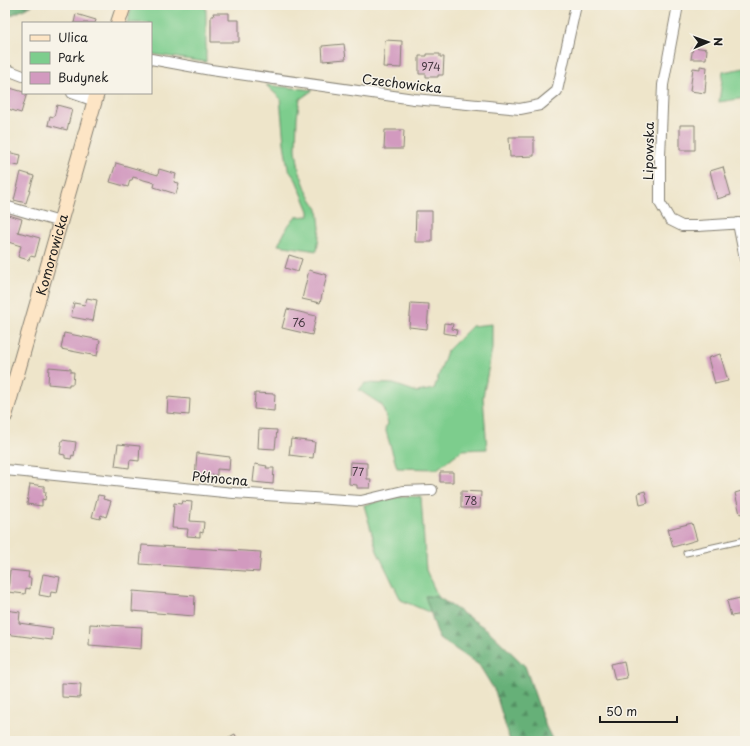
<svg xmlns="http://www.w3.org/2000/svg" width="750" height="746" viewBox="0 0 750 746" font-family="'Playpen Sans',sans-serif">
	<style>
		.green { fill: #7dcd8d; stroke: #4c7454 }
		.forest { fill: url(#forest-firs); stroke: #41664a }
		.building { fill: #d29abf }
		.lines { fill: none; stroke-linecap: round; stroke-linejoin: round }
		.lane-casing { stroke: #858073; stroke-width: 7 }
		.street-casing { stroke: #858073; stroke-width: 12 }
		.secondary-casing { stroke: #858073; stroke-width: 16 }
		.lane { stroke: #fff; stroke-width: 5 }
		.street { stroke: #fff; stroke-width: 10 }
		.secondary { stroke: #fde5c5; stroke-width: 14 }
		.labels { text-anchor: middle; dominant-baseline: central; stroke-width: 3; stroke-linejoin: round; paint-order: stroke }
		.number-label { font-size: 11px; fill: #4a3c45 }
		.street-label { font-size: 13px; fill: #1c1c1c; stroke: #f7f3e8 }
	</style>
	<defs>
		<pattern id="forest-firs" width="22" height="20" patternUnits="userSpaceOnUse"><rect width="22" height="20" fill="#66b078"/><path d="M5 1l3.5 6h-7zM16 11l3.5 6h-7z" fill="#538e62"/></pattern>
	</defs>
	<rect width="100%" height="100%" fill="#f7f3e8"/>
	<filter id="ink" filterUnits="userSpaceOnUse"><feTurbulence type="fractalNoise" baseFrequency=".025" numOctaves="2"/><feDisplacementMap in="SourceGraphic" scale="8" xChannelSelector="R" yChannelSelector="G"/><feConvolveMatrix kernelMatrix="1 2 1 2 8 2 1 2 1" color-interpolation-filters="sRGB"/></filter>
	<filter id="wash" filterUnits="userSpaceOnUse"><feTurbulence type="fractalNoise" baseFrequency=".012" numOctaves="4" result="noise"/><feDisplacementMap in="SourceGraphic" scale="16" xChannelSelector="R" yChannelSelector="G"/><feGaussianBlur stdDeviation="0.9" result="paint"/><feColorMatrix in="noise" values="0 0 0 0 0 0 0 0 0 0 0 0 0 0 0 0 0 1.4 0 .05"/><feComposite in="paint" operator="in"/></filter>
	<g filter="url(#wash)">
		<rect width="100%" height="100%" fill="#eee5ca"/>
		<!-- green -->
		<path class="green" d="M132,5H206V62L151,54V23H127Z
			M745,68V98L719,102L723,72Z
			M266,85L313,90L300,99L297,117L296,149L299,170L308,194L318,209L320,228L317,251L278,245L288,226L295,217L309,216V211L296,180L288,169L284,143L280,98Z
			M492,324V349L483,397L487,449L462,450L437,469L397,468L385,428L388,424L382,405L359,390L365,383L394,384L417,392L434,389L447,351L472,326Z
			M402,496L421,497L426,570L438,597L426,596L431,613L401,600L377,551L364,505Z"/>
		<!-- forest -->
		<path class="forest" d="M5,5H33L5,18Z
			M425,596L438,597L488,630L525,666L546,727L553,741H510L495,691L479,665L439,638Z"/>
		<g id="blocks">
			<!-- building -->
			<path class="building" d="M213,13H229V20H239V42H211V16H214Z
				M76,14L96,20L95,23H74Z
				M385,40L402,41L401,68L383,67Z
				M344,44L346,59L323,61L322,46Z
				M693,47L707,49L706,59H691Z
				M427,54H440V57H444L443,75H438V77H426V74H419V56H427Z
				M700,66L707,67L705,93L690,91L693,68L700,69Z
				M10,88L27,93L21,113L5,108Z
				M57,105L72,109L67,130L48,125L50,116L54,117Z
				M680,125H695V150H680Z
				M385,130H404L403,149H384Z
				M509,137H534V156L510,157Z
				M7,152L21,155L19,166L9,164V161L5,160Z
				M116,163L158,175L159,169L176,174L174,182L179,183L176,194L154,187L155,183L133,177L132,180H130L128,187L110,182Z
				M723,167L731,195L717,199L710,171Z
				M21,172L34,176L26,203L14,200Z
				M416,211H432V242H415Z
				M8,215L22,219L18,232L40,238L35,257L30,256L29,260L18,257L21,246L5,241V226Z
				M289,255L302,259L298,272L285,268Z
				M309,270L327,275L320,303L302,299Z
				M87,298L97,300L93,321L71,317L74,303L85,305Z
				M411,303L429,304L427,329L409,327Z
				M287,309L316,316L312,335L282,328Z
				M444,323L453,324L452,329L457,330L456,335L443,333Z
				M64,333L100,340L97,356L61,349Z
				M720,354L728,381L715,384L708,358Z
				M49,367L71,369V372H74L73,384H69V386L48,384Z
				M255,393L275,394L274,411L254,409Z
				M168,397L190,399L189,415L167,413Z
				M259,429L277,430L275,449L258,448Z
				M291,439L315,442L313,458L289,455Z
				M62,440L76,442L74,456L72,455L71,459L65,458V455L60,454Z
				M118,444L140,446L139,461L130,460L129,468L115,466Z
				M197,453L230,457L229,470L217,469V475H212V480L195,478Z
				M350,462L367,463V479H371L370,488H357V485L349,484Z
				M255,464L267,466L266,468H274L273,484L253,482Z
				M440,472H453V482H440Z
				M30,484L44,486V492H46L45,500L42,499V506L27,504Z
				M745,490V512L740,514L735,493Z
				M461,491L481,492L480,508H461Z
				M645,491L648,503L640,505L638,493Z
				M98,495L104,496L103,499L111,501L106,517L101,515L100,519L92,517Z
				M182,501L192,502L190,521L204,522L203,533L200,532V537L187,536L188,529L172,528L174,503L181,504Z
				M692,523L697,540L673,547L668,529Z
				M142,545L261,552L259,572L140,564Z
				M10,570L29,572L28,578H31L30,589L26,588L25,594L8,592Z
				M43,574L60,577L57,593L51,592L50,597L39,595Z
				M133,591L195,596L194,616L132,611Z
				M740,598L744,614L731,616L727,601Z
				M5,610L20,612L19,623L53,628L52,640L5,634Z
				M90,624L142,627L141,649L89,645Z
				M624,661L627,678L615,680L611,664Z
				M62,683L81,684L80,698L62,697Z
				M235,734L238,741H221Z"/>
		</g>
	</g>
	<g filter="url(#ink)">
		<use href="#blocks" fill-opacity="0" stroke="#858073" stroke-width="1"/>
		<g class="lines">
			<defs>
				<path id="lane" d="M686,553L745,540"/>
				<path id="street" d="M678,5L663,85L660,156V203L670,220L682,226H698L745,223
					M151,59L211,70L414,99L520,109L540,105L557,91L576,5
					M5,69L23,76
					M72,93L95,101
					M5,206L60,222
					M738,223L745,259
					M5,470L234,493L361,501L403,491L432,490"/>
				<g id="secondary">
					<path d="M118,23L124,5"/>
					<path id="s1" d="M5,416L97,93"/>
				</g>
			</defs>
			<!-- lane casing -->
			<use href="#lane" class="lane-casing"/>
			<!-- street casing -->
			<use href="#street" class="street-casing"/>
			<!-- secondary casing -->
			<use href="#secondary" class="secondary-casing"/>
			<!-- lane -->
			<use href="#lane" class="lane"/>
			<!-- street -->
			<use href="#street" class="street"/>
			<!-- secondary -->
			<use href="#secondary" class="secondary"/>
		</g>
	</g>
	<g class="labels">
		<!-- number labels -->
		<g class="number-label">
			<text x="431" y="66">974</text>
			<text x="299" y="322">76</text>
			<text x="358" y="471">77</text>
			<text x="471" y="500">78</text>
		</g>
		<!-- street labels -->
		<g class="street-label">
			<text transform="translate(402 83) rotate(7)">Czechowicka</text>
			<text transform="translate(648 151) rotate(-89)">Lipowska</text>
			<text stroke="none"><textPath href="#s1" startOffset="168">Komorowicka</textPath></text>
			<text transform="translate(220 478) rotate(5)">Północna</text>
		</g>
	</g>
	<!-- margin -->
	<rect width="750" height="746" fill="none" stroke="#f7f3e8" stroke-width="20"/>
	<!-- legend -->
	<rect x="22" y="22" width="130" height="72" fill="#f7f3e8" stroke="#9f9d96"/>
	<rect x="30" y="35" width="20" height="6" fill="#fde5c5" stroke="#9f9d96"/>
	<text x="58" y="42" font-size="12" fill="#1c1c1c">Ulica</text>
	<rect x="30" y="52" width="20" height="12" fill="#7dcd8d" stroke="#9f9d96"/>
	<text x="58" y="62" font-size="12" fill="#1c1c1c">Park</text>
	<rect x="30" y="72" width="20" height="12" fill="#d29abf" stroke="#9f9d96"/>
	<text x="58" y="82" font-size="12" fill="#1c1c1c">Budynek</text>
	<!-- north arrow -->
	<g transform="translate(708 42) rotate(88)" stroke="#f7f3e8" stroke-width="3" paint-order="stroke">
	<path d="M0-3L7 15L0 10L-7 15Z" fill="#1c1c1c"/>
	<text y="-6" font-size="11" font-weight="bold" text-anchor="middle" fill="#1c1c1c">N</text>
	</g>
	<!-- scale -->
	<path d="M600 716v6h77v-6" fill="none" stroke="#1c1c1c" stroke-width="2"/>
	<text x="606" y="716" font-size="12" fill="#1c1c1c" stroke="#f7f3e8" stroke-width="3" paint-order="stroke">50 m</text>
</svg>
